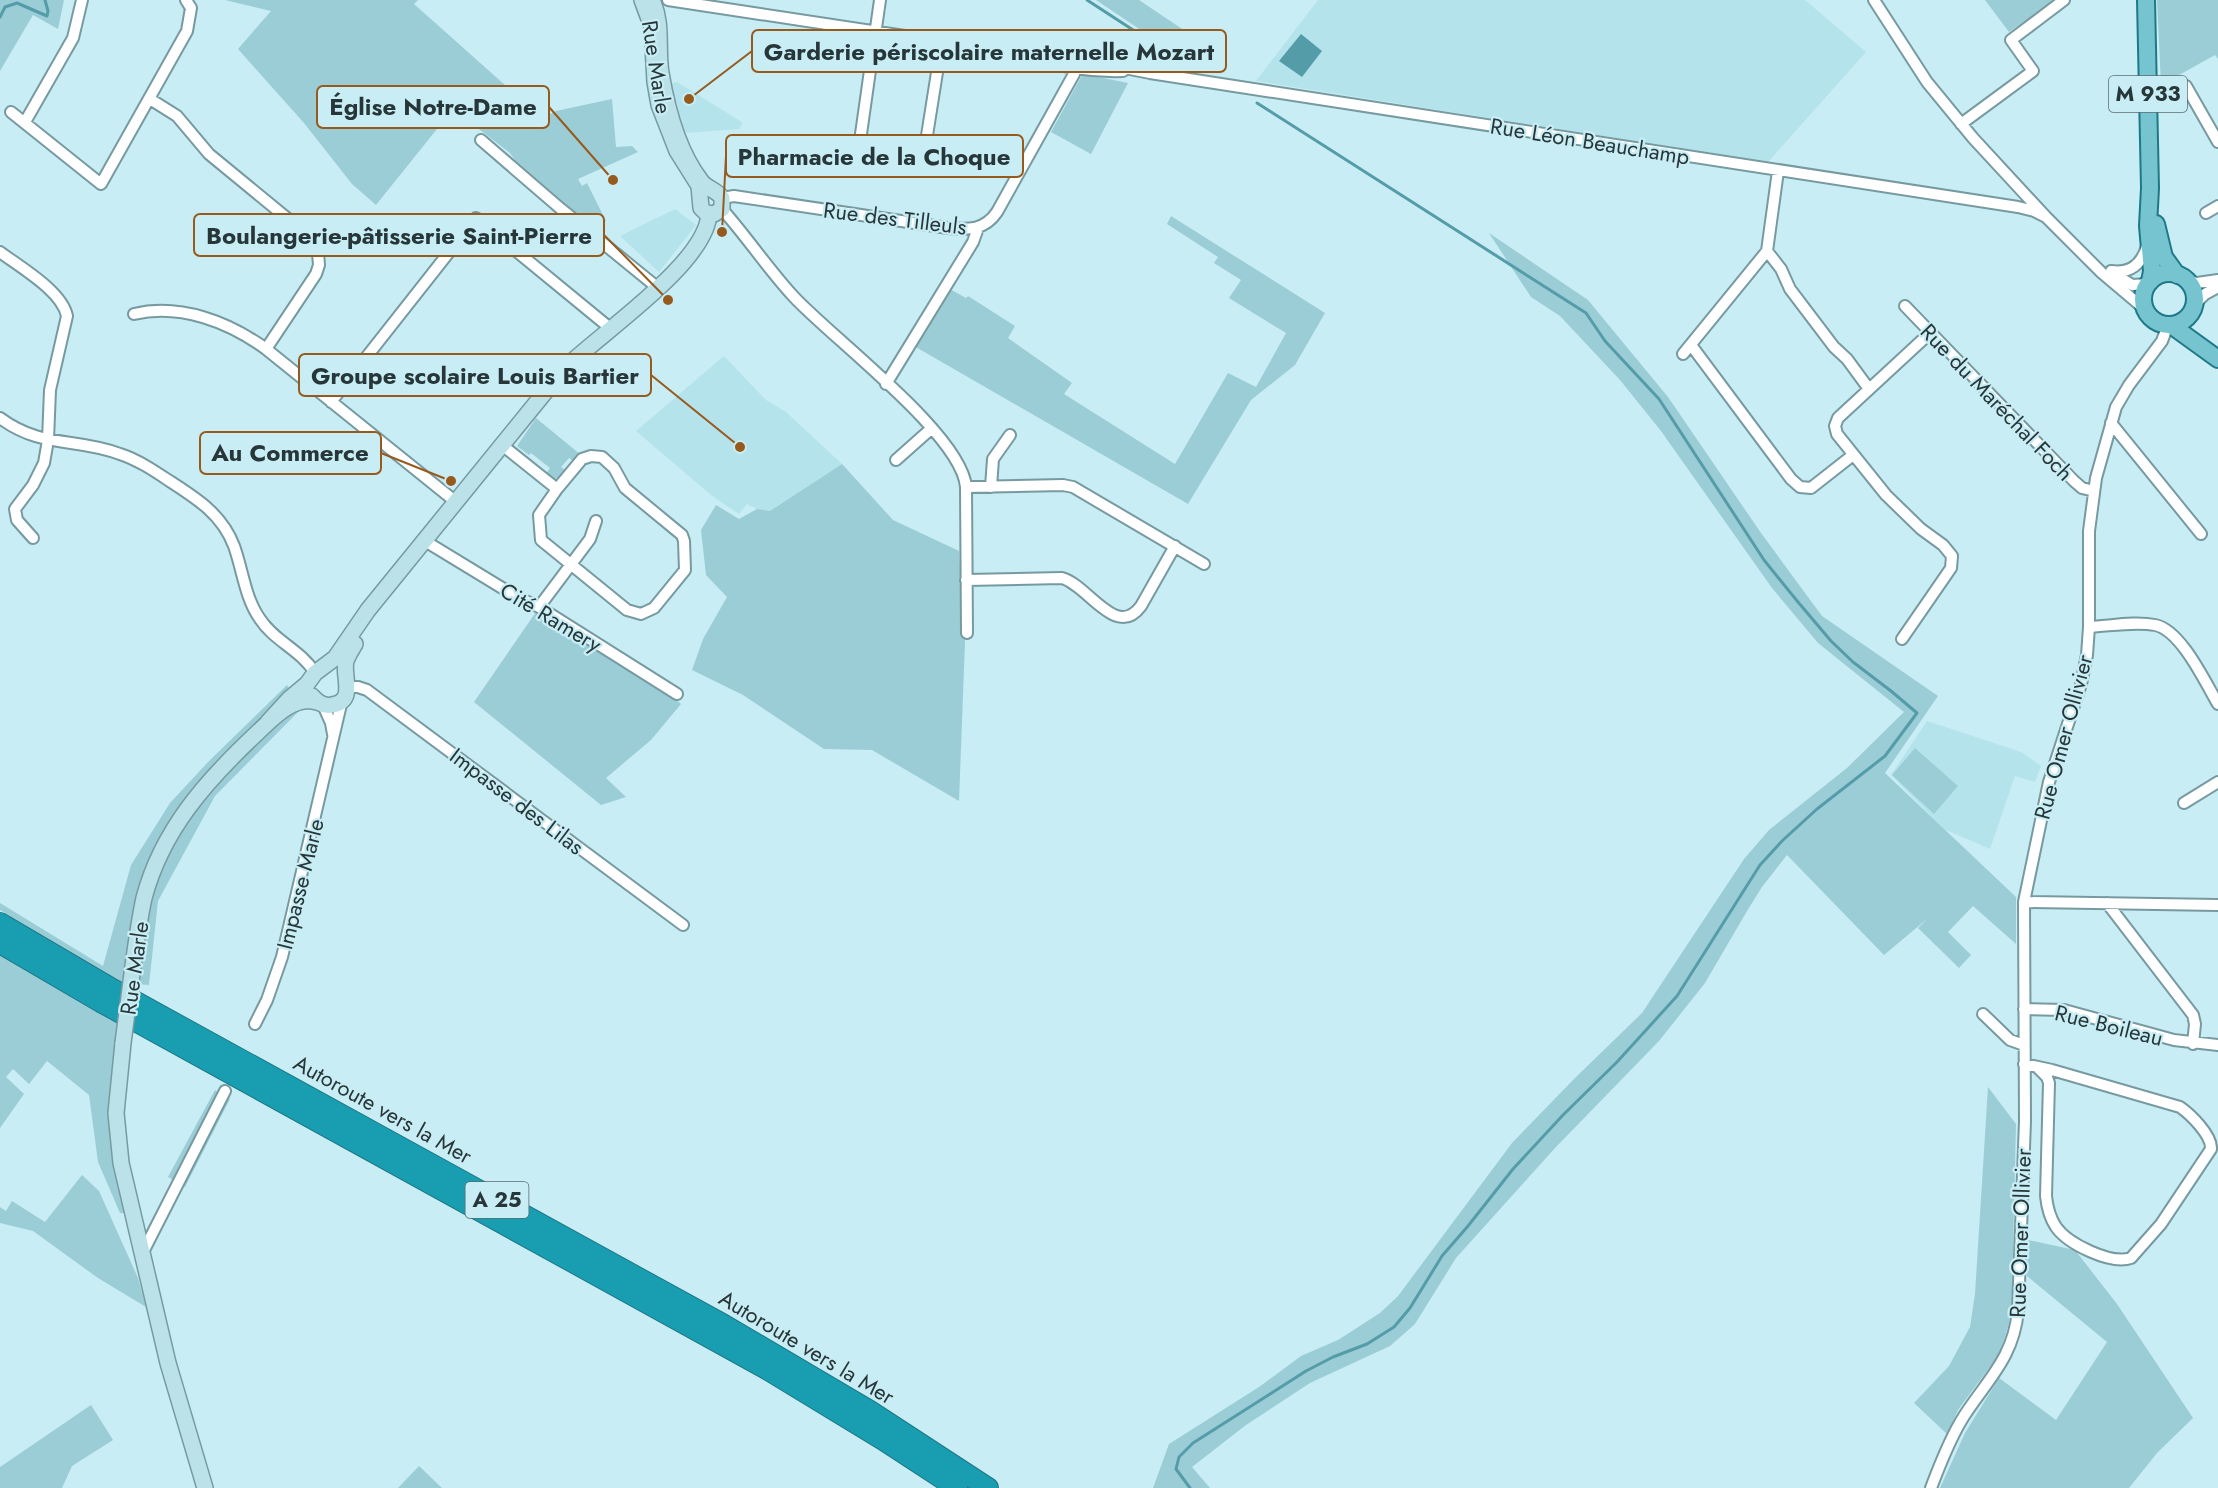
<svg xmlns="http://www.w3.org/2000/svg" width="2218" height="1488" viewBox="0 0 2218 1488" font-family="Jost,sans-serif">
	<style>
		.built { fill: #b4e3ec }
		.green { fill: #9bcdd7 }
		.water { fill: #559ca9 }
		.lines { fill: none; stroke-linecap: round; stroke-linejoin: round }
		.stream { stroke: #559ca9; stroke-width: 3 }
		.street-casing { stroke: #779aa1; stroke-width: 14 }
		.secondary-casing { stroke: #779aa1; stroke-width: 18 }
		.primary-casing { stroke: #1e7987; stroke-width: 20 }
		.highway-casing { stroke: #1e7987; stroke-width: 22 }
		.street { stroke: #fff; stroke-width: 10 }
		.secondary { stroke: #bae2e8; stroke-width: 15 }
		.primary { stroke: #75c4d0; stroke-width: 16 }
		.highway { stroke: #199db1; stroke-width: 20 }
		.secondary-bridge-casing { stroke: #779aa1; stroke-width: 18; stroke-linecap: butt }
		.secondary-bridge { stroke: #bae2e8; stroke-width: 15 }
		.labels { text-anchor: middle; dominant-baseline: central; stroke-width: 4.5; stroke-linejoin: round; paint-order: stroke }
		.shield { fill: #c8edf4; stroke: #576d71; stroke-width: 1.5 }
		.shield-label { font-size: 21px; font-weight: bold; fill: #273639 }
		.street-label { font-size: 22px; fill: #273639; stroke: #c8edf4 }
		.leader { fill: none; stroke: #965a1d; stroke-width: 2 }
		.callout-dot { fill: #965a1d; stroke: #c8edf4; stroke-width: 2 }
		.callout { fill: #c8edf4; stroke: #965a1d; stroke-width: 2 }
		.callout-label { font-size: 24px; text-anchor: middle; font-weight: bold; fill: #273639 }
	</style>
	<rect width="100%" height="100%" fill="#c8edf4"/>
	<!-- built -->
	<path class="built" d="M1318,0H1805L1866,52L1768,162L1256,81Z
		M677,82L729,114L743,123L739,129L684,133L671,83Z
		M675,209L696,225L659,272L620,236Z
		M724,356L766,400L786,412L842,464L770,511L757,509L747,504L739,514L711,495L636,431Z
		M1927,721L2009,748L2023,753L2041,766L2035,782L2015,776L1990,849L1944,829L1891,775Z"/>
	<!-- green -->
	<path class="green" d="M0,0H64L58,29L33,15L0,71Z
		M225,0H418L414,4L542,118L556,111L612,99L616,147L632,146L638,152L578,179L582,186L587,183L606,221L592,227L515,160L510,153L453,109L376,205L352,184L304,123L238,49L271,11Z
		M1096,0H1139L1206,45L1213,73L1199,69Z
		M1985,0H2054L2009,32Z
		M2157,0H2218V59L2215,55L2161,85Z
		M1084,74L1128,83L1091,154L1051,132L1081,77Z
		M1171,216L1325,313L1295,365L1251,400L1188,504L914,346L948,288L966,298L968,296L1015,326L1008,338L1072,383L1064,394L1175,464L1228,373L1256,387L1286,333L1229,298L1241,280L1214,263L1218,257L1167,224Z
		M1489,233L1588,300L1668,397L1761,533L1822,616L1938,696L1885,773L2016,897V944L1973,906L1948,932L1971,955L1959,968L1918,928L1927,919L1884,955L1787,855L1762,887L1747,911L1705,983L1659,1041L1555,1148L1456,1258L1415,1324L1390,1346L1310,1383L1246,1425L1192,1467L1210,1488H1153L1169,1444L1259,1387L1301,1356L1338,1340L1380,1313L1398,1296L1512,1143L1575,1078L1642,1013L1744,859L1769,830L1847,768L1904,712L1818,643L1772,588L1661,431L1620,380L1560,316L1531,297Z
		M536,418L581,455L575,462L569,458L561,467L568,472L555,479L546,474L550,468L531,453L529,455L517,446Z
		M842,464L893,520L959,551L965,642L959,801L872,750L824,749L743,695L692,670L703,639L727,597L706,575L701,530L716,505L739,519L757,509L770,511Z
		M538,609L662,688L681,704L651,740L606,778L626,797L601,805L474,702Z
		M287,685L302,708L215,796L158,901L149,985L123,983L0,910V903L103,966L131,865L170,803L209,761Z
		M1915,748L1958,786L1934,814L1892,775Z
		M0,953L117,1022L112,1075L113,1161L125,1213H120L98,1162L89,1095L47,1061L29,1084L13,1069L6,1077L24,1094L0,1128Z
		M1988,1087L2016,1124L2012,1297L2009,1323L2000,1353L1958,1410L1947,1434L1914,1403L1949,1366L1970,1327L1975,1294Z
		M215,1090L230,1099L185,1187L168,1177Z
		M82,1175L99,1191L138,1278L146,1307L98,1278L33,1231L0,1223V1207L6,1211L12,1201L45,1222Z
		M2028,1240L2075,1250L2117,1304L2193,1418L2157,1453L2129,1488H1940L1965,1433L1999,1378L2056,1420L2107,1342L2027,1276Z
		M91,1405L113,1440L72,1466L62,1488H0V1467Z
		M419,1466L442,1488H398Z"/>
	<!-- water -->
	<path class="water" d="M1301,34L1322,51L1302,77L1279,61Z"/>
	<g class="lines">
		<!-- stream -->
		<path class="stream" d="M1087,0L1193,69
			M0,17L5,7L17,3L47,16L48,11L45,0
			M1190,1488L1176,1469L1179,1457L1193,1443L1306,1371L1333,1357L1367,1344L1394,1327L1410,1308L1442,1256L1468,1226L1513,1169L1563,1115L1617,1062L1677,996L1760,865L1782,841L1817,809L1885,756L1917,713L1891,691L1853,662L1831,641L1798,602L1764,560L1659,399L1605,341L1586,313L1257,103"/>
		<defs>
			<path id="street" d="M668,0L1017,53L1046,54L1079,59L1150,73L2018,207L2034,211L2046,217
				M880,0L860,141L865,150L911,157L925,148L942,41
				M1874,0L1927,82L1973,138L2046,217L2102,273L2147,311
				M1032,58C1061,67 1092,72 1123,71
				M2186,86L2218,142
				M11,112L101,184L187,31L191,8L186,0
				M25,122L73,38L82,0
				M1961,124L2033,71L2011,40L2064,0
				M481,140L561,209L658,288
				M722,198L734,196L948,228C969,230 985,230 997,212L1074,74L1079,59
				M722,209C747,237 768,269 794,297C832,338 962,435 966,487L967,633
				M2206,213L2218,206
				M1767,251L1781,269L1790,289L1834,347L1847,359L1869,389
				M0,252C20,267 62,291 67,316L50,390L48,440L44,463L33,485L15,509L17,520L33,538
				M2111,271C2130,274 2142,264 2147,246
				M2111,272L2132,285L2149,284
				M2188,281L2197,283L2218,280
				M2195,304L2205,294L2218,287
				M1905,306L2074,481L2082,488L2094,491
				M134,314C180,303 229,322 266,349L316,274L319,265L318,253L310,237L209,154L177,116L150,99
				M1691,345L1791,479L1800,487L1811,488L1853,455
				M266,349L456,502
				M1683,354L1767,251L1778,171
				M886,384L973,242L978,228
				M331,402L476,218L610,328
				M0,418C42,449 75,437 120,454C138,460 153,470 168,480C196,498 222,514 234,546C243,571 245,598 260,619C274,641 301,650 315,673
				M2111,423L2201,534
				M502,445L557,489L539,515L541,540L627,610L641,614L654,608L685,570L684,541L682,535L625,488L614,468L602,457L591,456L582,459L557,489
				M896,460L932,428
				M966,487L1063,485L1073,487L1204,564
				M991,487L993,459L1010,435
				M425,541L517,597L539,607L677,694
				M966,580L1062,578C1088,585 1116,640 1141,606L1175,546
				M539,607L590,539L596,521
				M2089,627C2110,626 2135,621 2155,625C2181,630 2205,682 2218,704
				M1902,639L1951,568L1952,556L1943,545L1921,529L1886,495L1837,434L1835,426L1838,418L1931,332
				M348,687H358L367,690L683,925
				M323,705L331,723L333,734
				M2184,803L2218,782
				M2024,902L2218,905
				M2107,903L2193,1015L2195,1024L2193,1044
				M2024,1009L2064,1010L2174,1040L2218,1045
				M1983,1014L2010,1040L2024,1045
				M255,1024L267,1000L282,957L342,700
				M2024,1064L2052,1070L2180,1107C2190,1114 2212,1135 2211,1149L2161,1224L2131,1258C2111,1265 2068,1244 2056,1227C2050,1218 2047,1206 2046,1196L2049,1083L2047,1077L2038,1068
				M142,1254L225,1091
				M1931,1488C1940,1464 1950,1438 1964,1416C1988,1379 2014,1357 2018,1310L2025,1121L2024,902L2049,782L2081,684L2087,655L2089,627V531L2096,478L2116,407L2129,385L2162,341L2168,325"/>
			<path id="secondary" d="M642,0L652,27L655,82L659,105L677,151L699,186L701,208L706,213L714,214L722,209V198C717,190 707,189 701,181C678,151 667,109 661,73C657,48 663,23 652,0
				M312,696C317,702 323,707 332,705C357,701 342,676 346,661C348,655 352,649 355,644
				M268,722L289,699L307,684L315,673L335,658L368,610L563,370C599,334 706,264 709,214
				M133,966C136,944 139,921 144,898C162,830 206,781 256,734C272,719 293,695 317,702
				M123,1043L116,1113L121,1163L168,1363L205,1488"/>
			<path id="primary" d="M2146,0L2150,188L2148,226L2152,271L2150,282
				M2156,224L2164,257L2177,275
				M2143 299a26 26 0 1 1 52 0a26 26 0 1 1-52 0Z
				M2171,325L2218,359"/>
			<path id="highway" d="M0,923L114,990L724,1325L870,1411L988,1488
				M0,943L101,1002L765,1368L882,1439L957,1488"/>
		</defs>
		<!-- street casing -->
		<use href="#street" class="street-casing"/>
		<!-- secondary casing -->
		<use href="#secondary" class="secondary-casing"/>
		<!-- primary casing -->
		<use href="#primary" class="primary-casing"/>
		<!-- highway casing -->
		<use href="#highway" class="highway-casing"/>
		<!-- street -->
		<use href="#street" class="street"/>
		<!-- secondary -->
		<use href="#secondary" class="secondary"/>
		<!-- primary -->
		<use href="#primary" class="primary"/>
		<!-- highway -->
		<use href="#highway" class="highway"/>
		<defs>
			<path id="secondary-bridge" d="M123,1043L133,966"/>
		</defs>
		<!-- secondary-bridge casing -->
		<use href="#secondary-bridge" class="secondary-bridge-casing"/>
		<!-- secondary-bridge -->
		<use href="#secondary-bridge" class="secondary-bridge"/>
	</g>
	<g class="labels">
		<!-- shield labels -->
		<g class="shield">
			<rect x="2109" y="76" width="78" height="36" rx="4.5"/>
			<rect x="465.5" y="1182" width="63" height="36" rx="4.5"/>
		</g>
		<g class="shield-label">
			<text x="2148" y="94">M 933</text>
			<text x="497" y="1200">A 25</text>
		</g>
		<!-- street labels -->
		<g class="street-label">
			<text transform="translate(657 67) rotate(81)">Rue Marle</text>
			<text transform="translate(1590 141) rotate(9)">Rue Léon Beauchamp</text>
			<text transform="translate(895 218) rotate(7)">Rue des Tilleuls</text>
			<text transform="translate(1997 402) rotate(46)">Rue du Maréchal Foch</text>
			<text transform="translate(551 617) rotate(31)">Cité Ramery</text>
			<text transform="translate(2063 737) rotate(-75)">Rue Omer Ollivier</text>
			<text transform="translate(517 801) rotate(37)">Impasse des Lilas</text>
			<text transform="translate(300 884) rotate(-76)">Impasse Marle</text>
			<text transform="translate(134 968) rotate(-82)">Rue Marle</text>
			<text transform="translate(2109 1025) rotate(14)">Rue Boileau</text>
			<text transform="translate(383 1109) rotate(29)">Autoroute vers la Mer</text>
			<text transform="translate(2020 1233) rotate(-88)">Rue Omer Ollivier</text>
			<text transform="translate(807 1347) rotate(31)">Autoroute vers la Mer</text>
		</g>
	</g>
	<!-- callouts -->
	<path class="leader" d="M689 99L752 51M613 180L549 107M722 232L726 156M668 300L604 235M740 447L651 375M451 481L381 453"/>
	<g class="callout-dot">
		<circle cx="689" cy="99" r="6"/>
		<circle cx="613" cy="180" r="6"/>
		<circle cx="722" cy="232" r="6"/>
		<circle cx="668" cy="300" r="6"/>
		<circle cx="740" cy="447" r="6"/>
		<circle cx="451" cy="481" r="6"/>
	</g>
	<g class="callout">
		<rect x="752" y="30" width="474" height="42" rx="6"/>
		<rect x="317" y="86" width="232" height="42" rx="6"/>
		<rect x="726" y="135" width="297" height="42" rx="6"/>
		<rect x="194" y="214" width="410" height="42" rx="6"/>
		<rect x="299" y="354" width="352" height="42" rx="6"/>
		<rect x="200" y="432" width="181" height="42" rx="6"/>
	</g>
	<g class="callout-label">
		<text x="989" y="60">Garderie périscolaire maternelle Mozart</text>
		<text x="433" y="115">Église Notre-Dame</text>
		<text x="874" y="165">Pharmacie de la Choque</text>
		<text x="399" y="244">Boulangerie-pâtisserie Saint-Pierre</text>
		<text x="475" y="384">Groupe scolaire Louis Bartier</text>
		<text x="290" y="461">Au Commerce</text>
	</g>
</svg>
